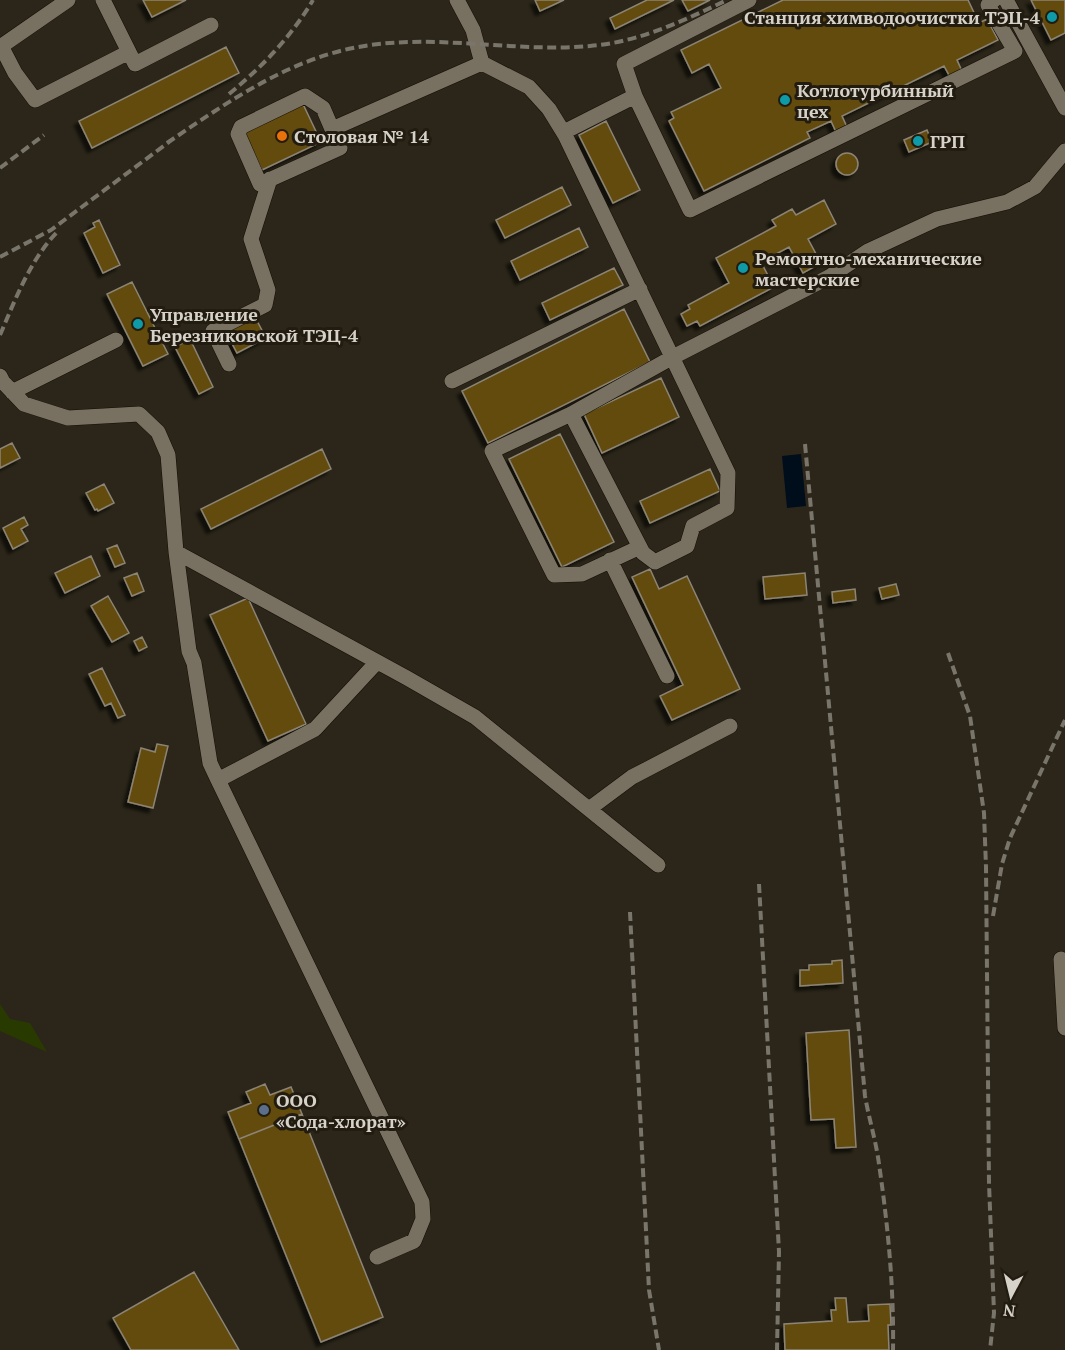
<svg xmlns="http://www.w3.org/2000/svg" width="1065" height="1350" viewBox="0 0 1065 1350" font-family="'PT Serif',serif">
	<style>
		.green { fill: #293a01 }
		.water { fill: #000d1b }
		.building { fill: #624b10; stroke: #8c8575; stroke-width: 1.5; filter: url(#shadow) }
		.lines { fill: none; stroke-linecap: round; stroke-linejoin: round }
		.minor-casing { stroke: #140e04; stroke-width: 16 }
		.minor { stroke: #787162; stroke-width: 15 }
		.rail { stroke: #7a756b; stroke-width: 4; stroke-dasharray: 9 4.5; stroke-linecap: butt }
		.culture-dot { fill: #0f9aa8; stroke: #221c10; stroke-width: 2 }
		.food-dot { fill: #e8710a; stroke: #221c10; stroke-width: 2 }
		.service-dot { fill: #5c6f8a; stroke: #221c10; stroke-width: 2 }
		.labels { text-anchor: middle; dominant-baseline: central; stroke-width: 6; stroke-linejoin: round; paint-order: stroke }
		.poi-label { font-size: 18px; font-weight: bold; fill: #d6d2ca; stroke: #221c10; text-anchor: start }
	</style>
	<defs>
		<filter id="shadow"><feDropShadow dx="-4.5" dy="4.5" stdDeviation="1.5" flood-color="#0009"/></filter>
	</defs>
	<rect width="100%" height="100%" fill="#2b2619"/>
	<!-- green -->
	<path class="green" d="M0,1004L10,1019L30,1023L47,1052L0,1031Z"/>
	<!-- water -->
	<path class="water" d="M801,454L806,506L787,508L782,456Z"/>
	<!-- building -->
	<path class="building" d="M143,0H186L152,17Z
		M535,0H564L540,11Z
		M647,0H674L615,29L610,18Z
		M682,0H710L688,11Z
		M783,0H968L979,23L987,19L998,40L957,60L962,71L950,77L944,66L842,116L847,127L836,132L831,121L807,132L810,138L704,191L669,121L674,118L671,112L721,88L709,64L692,73L681,50Z
		M1031,0H1065V33L1051,40Z
		M226,47L239,73L92,148L79,121Z
		M302,102L321,142L262,170L243,130Z
		M606,121L640,190L613,203L579,135Z
		M927,130L932,142L909,152L904,140Z
		M836 164a11 11 0 1 1 22 0a11 11 0 1 1-22 0Z
		M562,187L571,205L505,238L496,220Z
		M824,200L836,224L808,239L821,263L803,273L789,247L761,262L774,287L700,326L697,321L687,326L681,314L690,309L688,305L729,283L716,258L776,226L772,220L792,209L796,215Z
		M99,220L120,265L103,273L84,233L95,227L93,223Z
		M579,228L588,247L520,280L511,261Z
		M614,268L623,285L550,320L542,303Z
		M132,282L168,354L143,366L107,294Z
		M624,309L650,362L488,443L462,391Z
		M255,317L266,338L237,353L226,332Z
		M190,339L213,387L199,394L175,347Z
		M661,378L679,417L602,453L584,414Z
		M560,434L614,542L562,567L509,459Z
		M12,443L20,458L0,468V449Z
		M322,449L331,469L211,529L201,509Z
		M710,469L720,491L650,523L640,501Z
		M104,484L114,503L98,511L97,509L95,510L86,493Z
		M24,517L28,525L21,529L28,541L13,549L3,528Z
		M117,545L125,563L115,567L107,549Z
		M91,556L100,576L65,593L55,573Z
		M650,569L659,589L687,576L740,689L672,720L660,696L683,685L632,577Z
		M137,573L144,591L132,596L124,578Z
		M805,573L807,595L765,599L763,577Z
		M896,584L899,595L882,599L879,588Z
		M855,589L856,600L833,603L832,592Z
		M108,596L129,633L112,642L91,606Z
		M248,598L306,724L268,741L210,615Z
		M142,637L147,647L139,651L134,641Z
		M102,668L125,715L118,718L111,703L105,706L89,674Z
		M157,744L168,746L153,808L128,802L141,748L155,752Z
		M842,960L843,983L800,986V970H809V965L832,964V961Z
		M849,1030L856,1147L836,1148L834,1119L811,1120L806,1033Z
		M265,1084L270,1095L291,1087L302,1114L239,1139L228,1112L251,1103L246,1092Z
		M302,1114L383,1317L321,1342L239,1139Z
		M194,1272L239,1350H131L113,1318Z
		M835,1298H846L848,1322L869,1321L868,1305L890,1304L891,1325H888L889,1350H785L784,1324L832,1321L831,1310H836Z"/>
	<g class="lines">
		<defs>
			<path id="minor" d="M103,0L135,64L211,25
				M457,0L473,30L482,63L529,87L549,109L565,135L728,473L727,508L693,526L687,546L655,562L643,553L571,414
				M749,0L624,64L635,96L690,210L1015,51L988,5L994,0
				M1006,0L1065,108
				M1,46L15,73L35,100L129,52
				M0,47L68,0
				M332,129L323,108L305,96L241,127L238,134L260,184L340,148L332,129L482,63
				M564,132L635,96
				M229,364L213,331L265,305L268,290L251,239L270,179
				M0,376L3,382L24,404L68,418L139,414L158,432L168,455L176,552L189,651L194,663L210,763L218,780L315,729L377,662
				M452,381L640,289
				M12,392L116,340
				M640,547L582,574L554,575L492,451L571,414L673,357L829,277L868,251L937,219L1007,202L1035,187L1065,151
				M176,552L407,678L475,717L658,865
				M610,560L667,676
				M218,780L422,1202L423,1219L414,1241L377,1257
				M589,809L632,777L730,726
				M1061,959L1065,1028"/>
		</defs>
		<!-- minor casing -->
		<use href="#minor" class="minor-casing"/>
		<!-- minor -->
		<use href="#minor" class="minor"/>
		<!-- rail -->
		<path class="rail" d="M229,94C262,67 291,37 313,0
			M167,143C225,104 284,62 353,48C432,32 510,53 590,46C639,42 683,21 727,0
			M0,168L44,135
			M0,257L51,230L173,139
			M0,335C16,298 30,260 58,231
			M805,444L865,1096C869,1119 876,1141 879,1164C888,1226 894,1288 893,1350
			M948,653L970,716L984,813L986,867L989,1183L994,1313L990,1350
			M759,884L779,1252L777,1350
			M630,912L649,1290L659,1350
			M993,916L1002,864L1010,838L1065,720"/>
	</g>
	<!-- markers -->
	<g class="culture-dot">
		<circle cx="1052" cy="17" r="6"/>
		<circle cx="785" cy="100" r="6"/>
		<circle cx="918" cy="141" r="6"/>
		<circle cx="743" cy="268" r="6"/>
		<circle cx="138" cy="324" r="6"/>
	</g>
	<circle class="food-dot" cx="282" cy="136" r="6"/>
	<circle class="service-dot" cx="264" cy="1110" r="6"/>
	<g class="labels">
		<!-- poi labels -->
		<g class="poi-label">
			<text x="1040" y="17" text-anchor="end">Станция химводоочистки ТЭЦ-4</text>
			<text x="797" y="90">Котлотурбинный<tspan x="797" dy="21">цех</tspan></text>
			<text x="294" y="136">Cтоловая № 14</text>
			<text x="930" y="141">ГРП</text>
			<text x="755" y="258">Ремонтно-механические<tspan x="755" dy="21">мастерские</tspan></text>
			<text x="150" y="314">Управление<tspan x="150" dy="21">Березниковской ТЭЦ-4</tspan></text>
			<text x="276" y="1100">ООО<tspan x="276" dy="21">«Сода-хлорат»</tspan></text>
		</g>
	</g>
	<!-- north arrow -->
	<g transform="translate(1011 1296) rotate(187)" stroke="#221c10" stroke-width="4.5" paint-order="stroke">
	<path d="M0-4.5L10 22L0 15L-10 22Z" fill="#d6d2ca"/>
	<text y="-9" font-size="16" font-weight="bold" text-anchor="middle" fill="#d6d2ca">N</text>
	</g>
</svg>
